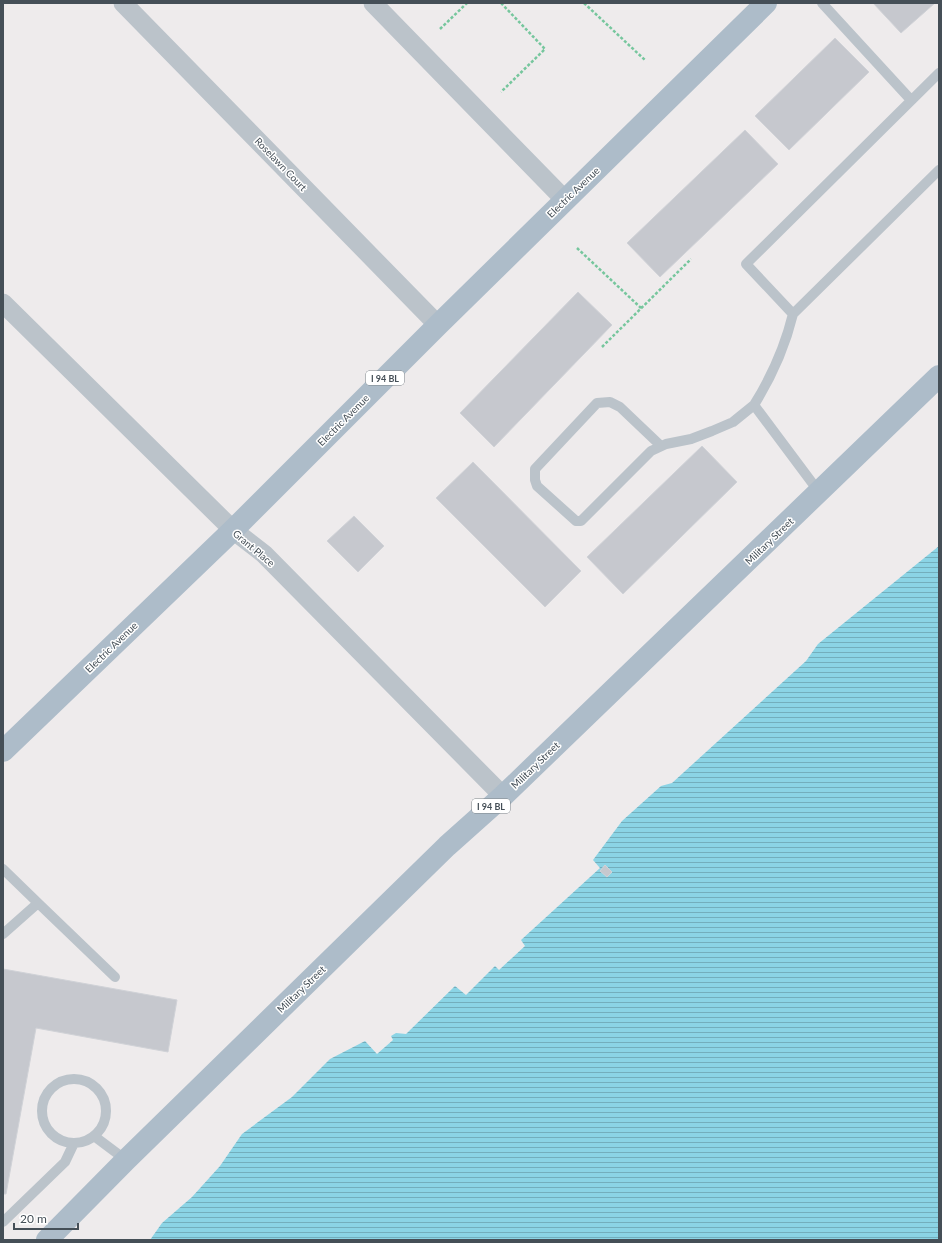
<svg xmlns="http://www.w3.org/2000/svg" width="942" height="1243" viewBox="0 0 942 1243" font-family="Lato,sans-serif">
	<style>
		.water { fill: url(#water-rules) }
		.building { fill: #c6c8ce; stroke: #d0d2d7 }
		.lines { fill: none; stroke-linecap: round; stroke-linejoin: round }
		.path { stroke: #76c69d; stroke-width: 2.5; stroke-dasharray: 3 2; stroke-linecap: butt }
		.service { stroke: #bbc3ca; stroke-width: 10 }
		.minor { stroke: #bbc3ca; stroke-width: 19 }
		.primary { stroke: #adbcc9; stroke-width: 22 }
		.labels { text-anchor: middle; dominant-baseline: central; stroke-width: 3; stroke-linejoin: round; paint-order: stroke }
		.shield { fill: #fff; stroke: #7d8489; stroke-width: 1 }
		.shield-label { font-size: 9px; font-weight: bold; fill: #454f57 }
		.street-label { font-size: 10px; fill: #454f57; stroke: #fff }
	</style>
	<defs>
		<pattern id="water-rules" width="6" height="5" patternUnits="userSpaceOnUse"><rect width="6" height="5" fill="#8bd4e5"/><path d="M0 2.5h6" fill="none" stroke="#73aebc"/></pattern>
	</defs>
	<rect width="100%" height="100%" fill="#eeebec"/>
	<!-- water -->
	<path class="water" d="M939,546V1240H150L162,1223L192,1197L220,1166L242,1134L292,1097L330,1059L365,1041L377,1054L393,1040L391,1036L396,1033L406,1034L455,986L466,995L495,966L499,970L525,946L521,940L600,868L593,860L622,821L661,786L672,783L806,661L818,644Z"/>
	<!-- building -->
	<path class="building" d="M873,3H935L901,33Z
		M835,38L869,72L789,150L755,116Z
		M745,130L778,164L660,277L627,243Z
		M578,292L612,325L494,447L460,413Z
		M702,446L737,482L623,594L587,557Z
		M473,462L581,571L545,607L436,498Z
		M354,516L384,546L358,572L327,541Z
		M605,865L612,872L607,877L600,871Z
		M3,969L177,1000L168,1052L36,1028L6,1194H3Z"/>
	<g class="lines">
		<!-- path -->
		<path class="path" d="M501,3L545,49L501,92
			M584,3L646,61
			M440,29L467,3
			M577,248L641,308
			M602,347L691,259"/>
		<!-- service -->
		<path class="service" d="M822,3L911,100
			M939,73L746,264L793,314L939,170
			M793,314C785,347 772,376 754,405L819,492
			M661,446L620,407L610,402L597,403L535,469V480L537,486L576,521H581L651,451L666,444L691,439L712,431L733,422L754,405
			M3,869L38,903L3,934
			M38,903L115,977
			M42 1111a32 32 0 1 1 64 0a32 32 0 1 1-64 0Z
			M94,1136L126,1160
			M3,1222L65,1162L74,1143"/>
		<!-- minor -->
		<path class="minor" d="M123,3L438,325
			M373,3L565,200
			M3,303L233,530L264,554L503,796"/>
		<!-- primary -->
		<path class="primary" d="M3,751L233,530L438,325L766,3
			M47,1240L126,1160L447,846L503,796L939,376"/>
	</g>
	<g class="labels">
		<!-- shield labels -->
		<g class="shield">
			<rect x="366" y="371" width="38" height="14" rx="3"/>
			<rect x="472" y="799" width="38" height="14" rx="3"/>
		</g>
		<g class="shield-label">
			<text x="385" y="378">I 94 BL</text>
			<text x="491" y="806">I 94 BL</text>
		</g>
		<!-- street labels -->
		<g class="street-label">
			<text transform="translate(281 164) rotate(46)">Roselawn Court</text>
			<text transform="translate(573 192) rotate(-44)">Electric Avenue</text>
			<text transform="translate(343 420) rotate(-45)">Electric Avenue</text>
			<text transform="translate(769 541) rotate(-44)">Military Street</text>
			<text transform="translate(254 548) rotate(40)">Grant Place</text>
			<text transform="translate(111 647) rotate(-44)">Electric Avenue</text>
			<text transform="translate(535 765) rotate(-44)">Military Street</text>
			<text transform="translate(301 989) rotate(-44)">Military Street</text>
		</g>
	</g>
	<!-- border -->
	<rect width="942" height="1243" fill="none" stroke="#454f57" stroke-width="8"/>
	<!-- scale -->
	<path d="M14 1223v6h64v-6" fill="none" stroke="#454f57" stroke-width="2"/>
	<text x="20" y="1223" font-size="12" fill="#454f57" stroke="#ffffff" stroke-width="3" paint-order="stroke">20 m</text>
</svg>
